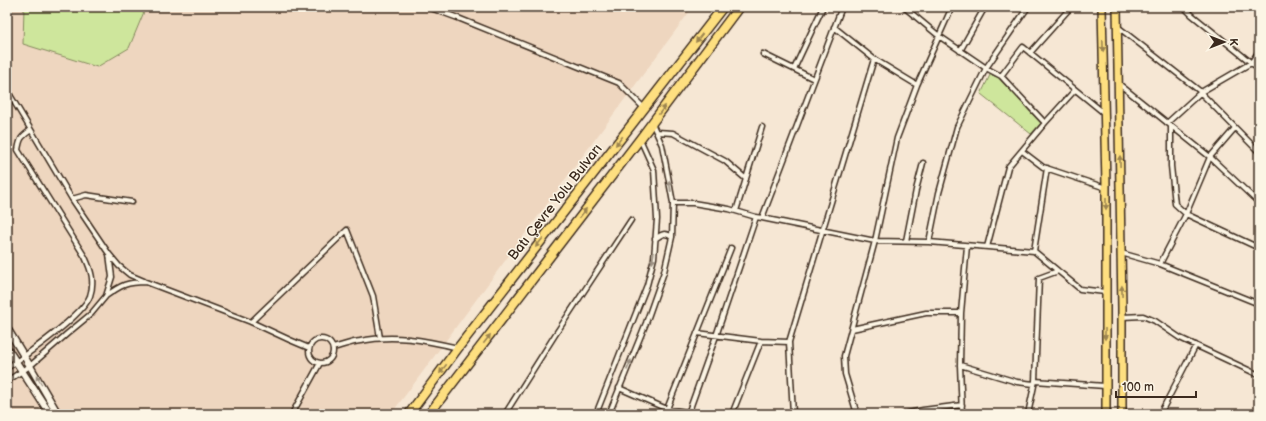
<svg xmlns="http://www.w3.org/2000/svg" width="1266" height="421" viewBox="0 0 1266 421" font-family="'Balsamiq Sans',sans-serif">
	<style>
		.built { fill: #eed6bf }
		.green { fill: #cee69c; stroke: #84885d }
		.lines { fill: none; stroke-linecap: round; stroke-linejoin: round }
		.street-casing { stroke: #3b2a1e; stroke-width: 7 }
		.secondary-casing { stroke: #3b2a1e; stroke-width: 9 }
		.primary-casing { stroke: #3b2a1e; stroke-width: 10 }
		.highway-casing { stroke: #3b2a1e; stroke-width: 11 }
		.street { stroke: #fcf5e5; stroke-width: 4 }
		.secondary { stroke: #fcf5e5; stroke-width: 6 }
		.primary { stroke: #fedf80; stroke-width: 7 }
		.highway { stroke: #fedf80; stroke-width: 8 }
		.oneway { fill: #9c844f }
		.oneway2 { fill: #9c9082 }
		.labels { text-anchor: middle; dominant-baseline: central; stroke-width: 3; stroke-linejoin: round; paint-order: stroke }
		.street-label { font-size: 14px; fill: #3b2a1e; stroke: #fcf5e5 }
	</style>
	<rect width="100%" height="100%" fill="#f6e7d4"/>
	<filter id="ink" filterUnits="userSpaceOnUse"><feTurbulence type="fractalNoise" baseFrequency=".025" numOctaves="2"/><feDisplacementMap in="SourceGraphic" scale="8" xChannelSelector="R" yChannelSelector="G"/><feConvolveMatrix kernelMatrix="1 2 1 2 8 2 1 2 1" color-interpolation-filters="sRGB"/></filter>
	<g filter="url(#ink)">
		<!-- built -->
		<path class="built" d="M7,7H693L413,385L391,414H7Z
			M954,409L958,412V414H912L922,412Z"/>
		<!-- green -->
		<path class="green" d="M24,7H146L129,48L97,67L23,44Z
			M990,75L998,77L1041,123L1031,134L981,94Z"/>
		<g class="lines">
			<defs>
				<path id="street" d="M428,7L458,18L619,83L644,108
					M904,7L939,36L986,68L1001,76L1045,123
					M1184,7L1192,15L1259,69
					M834,27L874,59L917,85
					M1118,27L1201,92
					M960,51L985,7
					M1030,53L1071,7
					M763,54L814,79
					M794,69L823,7
					M1001,76L1023,47L1104,113
					M1119,84L1210,157L1259,203
					M7,90L31,130
					M1200,92L1259,152
					M1167,123L1201,92L1251,63L1259,51
					M1171,127V166L1175,204L1186,214L1259,248
					M657,132L673,133L725,161L746,179
					M1022,151L1043,167L1106,188
					M72,199L86,195L132,202
					M673,203H693L729,209L756,217
					M736,211L762,127
					M762,218L875,241L929,242L1034,251L1080,289L1105,292
					M655,239C662,234 664,232 672,237
					M906,241L916,190L923,163
					M929,242L939,193L957,127L986,68L1028,7
					M987,247L1008,167L1045,123L1075,90
					M1034,251L1047,168
					M1121,253L1160,264L1259,304
					M109,254L119,266L130,275L144,281
					M1160,264L1186,214L1210,157L1235,128
					M106,296C121,285 127,282 146,282L251,322L290,340L309,348
					M1122,317L1143,316L1155,321L1180,338L1259,375
					M251,322L347,230L373,296L380,338
					M852,329L926,313H961
					M697,333L761,341L789,342
					M309 351a12 12 0 1 1 24 0a12 12 0 1 1-24 0Z
					M333,348C342,346 351,342 360,341C394,334 425,340 458,348
					M960,365L1017,382L1034,384
					M7,368C26,355 83,315 90,296C95,281 91,270 85,257L18,150C20,138 21,137 31,130L72,199L109,254L112,277L106,296L91,314L68,333L30,366L7,381
					M1035,381L1105,386
					M619,388L667,409L699,414
					M292,414L320,363
					M505,414L555,335L631,220
					M596,414L647,285L654,258L657,219L654,170L640,139
					M609,414L646,323L664,272L672,237L673,203L668,176L662,145L652,123
					M665,414L731,248
					M688,414L716,336L756,217L762,218L842,7
					M732,414L761,341
					M793,414L789,342L874,59
					M857,414L845,374L844,356L875,241L897,138L917,85L952,7
					M904,414L923,410L962,405
					M962,414L960,365L961,313L967,246
					M1028,414L1035,381L1039,278L1058,271
					M1160,414L1196,345"/>
				<path id="secondary" d="M7,328L30,366L58,414
					M7,348L50,414"/>
				<path id="primary" d="M1102,7L1106,185V414
					M1117,7L1122,308V414"/>
				<path id="highway" d="M409,414L458,348L723,7
					M429,414L640,139L739,7"/>
			</defs>
			<!-- street casing -->
			<use href="#street" class="street-casing"/>
			<!-- secondary casing -->
			<use href="#secondary" class="secondary-casing"/>
			<!-- primary casing -->
			<use href="#primary" class="primary-casing"/>
			<!-- highway casing -->
			<use href="#highway" class="highway-casing"/>
			<!-- street -->
			<use href="#street" class="street"/>
			<!-- secondary -->
			<use href="#secondary" class="secondary"/>
			<!-- primary -->
			<use href="#primary" class="primary"/>
			<!-- highway -->
			<use href="#highway" class="highway"/>
		</g>
		<!-- one-way arrows -->
		<defs><path id="oneway-solid" d="M-6-.8H1V-3.2L6.5 0L1 3.2V.8H-6Z"/></defs>
		<g class="oneway">
			<use href="#oneway-solid" transform="translate(699 38) rotate(128)"/>
			<use href="#oneway-solid" transform="translate(1103 46) rotate(88)"/>
			<use href="#oneway-solid" transform="translate(662 110) rotate(-53)"/>
			<use href="#oneway-solid" transform="translate(619 141) rotate(128)"/>
			<use href="#oneway-solid" transform="translate(1120 161) rotate(-91)"/>
			<use href="#oneway-solid" transform="translate(1106 204) rotate(90)"/>
			<use href="#oneway-solid" transform="translate(583 213) rotate(-53)"/>
			<use href="#oneway-solid" transform="translate(539 243) rotate(128)"/>
			<use href="#oneway-solid" transform="translate(1122 291) rotate(-91)"/>
			<use href="#oneway-solid" transform="translate(1105 334) rotate(90)"/>
			<use href="#oneway-solid" transform="translate(487 339) rotate(-53)"/>
			<use href="#oneway-solid" transform="translate(443 369) rotate(127)"/>
		</g>
		<g class="oneway2">
			<use href="#oneway-solid" transform="translate(670 186) rotate(-99)"/>
			<use href="#oneway-solid" transform="translate(653 258) rotate(99)"/>
			<use href="#oneway-solid" transform="translate(629 365) rotate(-68)"/>
			<use href="#oneway-solid" transform="translate(39 380) rotate(-120)"/>
		</g>
	</g>
	<g class="labels">
		<!-- street labels -->
		<g class="street-label">
			<text transform="translate(555 202) rotate(-52)">Batı Çevre Yolu Bulvarı</text>
		</g>
	</g>
	<!-- margin -->
	<rect width="1266" height="421" fill="none" stroke="#fcf5e5" stroke-width="24"/>
	<rect x="12" y="12" width="1242" height="397" fill="none" stroke="#3b2a1e" stroke-width="1.5" filter="url(#ink)"/>
	<!-- north arrow -->
	<g transform="translate(1224 42) rotate(90)" stroke="#fcf5e5" stroke-width="3" paint-order="stroke">
	<path d="M0-3L7 15L0 10L-7 15Z" fill="#3b2a1e"/>
	<text y="-6" font-size="11" font-weight="bold" text-anchor="middle" fill="#3b2a1e">K</text>
	</g>
	<!-- scale -->
	<path d="M1116 391v6h80v-6" fill="none" stroke="#3b2a1e" stroke-width="2"/>
	<text x="1122" y="391" font-size="12" fill="#3b2a1e" stroke="#fcf5e5" stroke-width="3" paint-order="stroke">100 m</text>
</svg>
